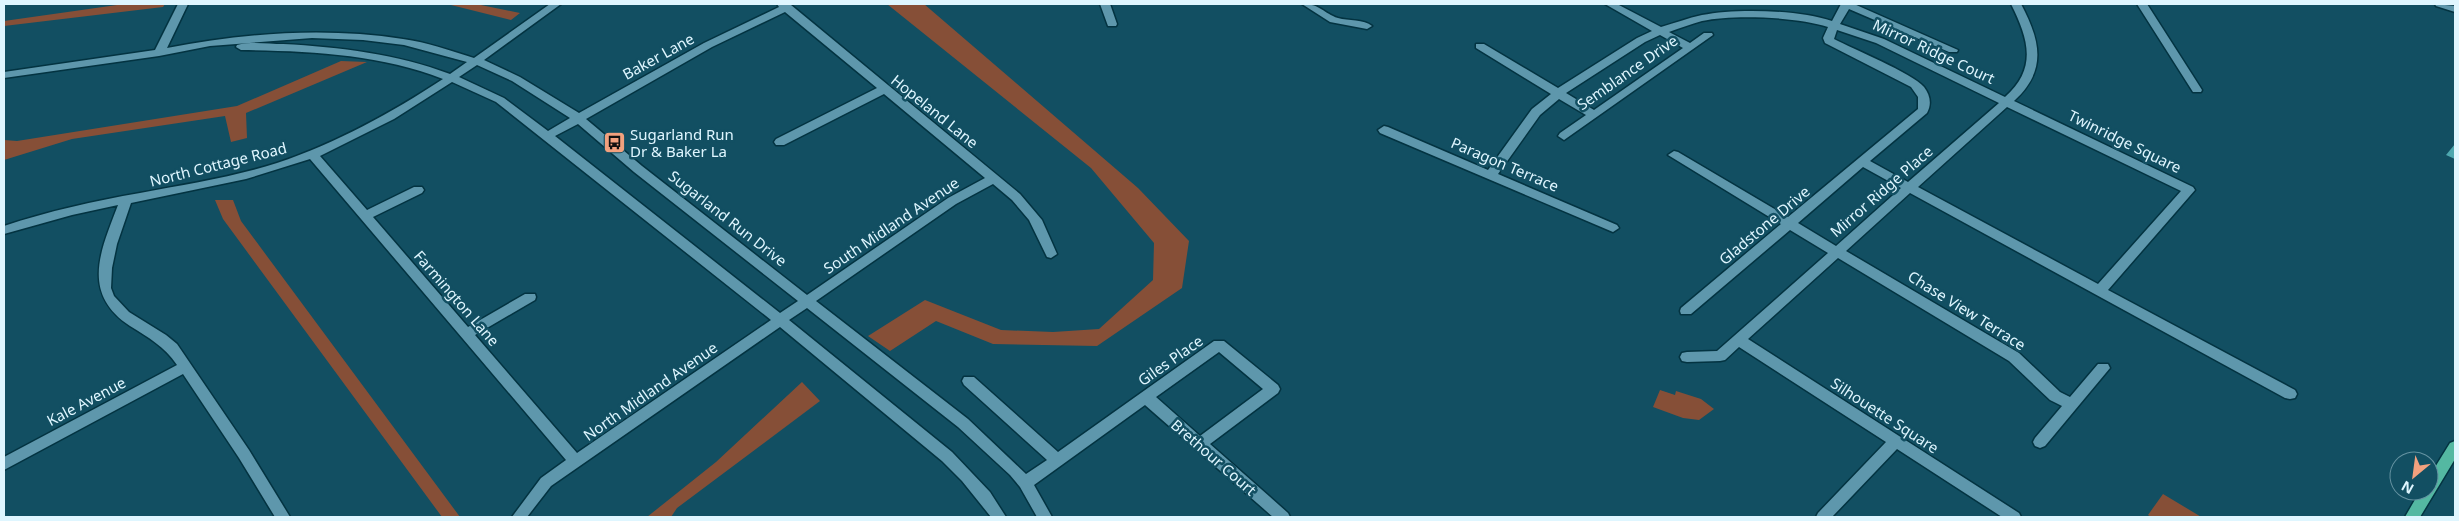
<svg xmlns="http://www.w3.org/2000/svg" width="2459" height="521" viewBox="0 0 2459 521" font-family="'Noto Sans',sans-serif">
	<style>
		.green { fill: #864f37 }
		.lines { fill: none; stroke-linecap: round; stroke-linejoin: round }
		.minor-casing { stroke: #033341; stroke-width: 3 }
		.major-casing { stroke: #033341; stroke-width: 3 }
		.minor { fill: #5e97ac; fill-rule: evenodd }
		.major { fill: #54b8a2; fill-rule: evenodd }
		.wall { fill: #4da7af }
		.labels { text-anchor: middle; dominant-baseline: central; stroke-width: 5; stroke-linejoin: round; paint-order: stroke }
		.street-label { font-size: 15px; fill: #dff6ff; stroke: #124f62 }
		.poi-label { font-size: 15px; fill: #dff6ff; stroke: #124f62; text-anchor: start }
	</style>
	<rect width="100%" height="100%" fill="#124f62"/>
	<!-- green -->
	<path class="green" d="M124,4H165L163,7L4,26V21Z
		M447,4H476L520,13L511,20Z
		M887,4H924L1138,188L1189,241L1182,288L1097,346L993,344L936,321L890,351L868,336L925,300L1001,330L1053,332L1099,329L1153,280L1154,243L1091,168Z
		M341,61L367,62L246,113L247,138L231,142L225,116L72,139L4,160V140L17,141L237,106Z
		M215,200H233L241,221L460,517H442L223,219Z
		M802,382L820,401L677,508L671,517H647L716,462Z
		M1660,390L1675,395L1676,391L1701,399L1714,409L1699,420L1683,418L1653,407Z
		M2163,494L2198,515L2201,517H2151L2148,515Z"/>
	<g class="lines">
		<defs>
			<path id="minor" d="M178,4H188L167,48C244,33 325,27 403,39C427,42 451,51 474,58L550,4H561L484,60L520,77L579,113L704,43L779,7L777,4L791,5L1020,194L1042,220L1057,254L1051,258L1047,257L1029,220L1012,200L993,184L956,204L816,301L968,419L1026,474L1047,460L964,385L962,381L964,377H974L1058,452L1214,341H1224L1278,385L1280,389L1278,393L1210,444L1288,513L1290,517H1273L1145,405L1034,485L1052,517H1037L1020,487L1010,475L958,427L807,308L789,320L952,452L990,492L1006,517H991L962,481L942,461L780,327L551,486L527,517H512L541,478L566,460L310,159L246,179L131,203L117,244L112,268L111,288L114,296L129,312L166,335L177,344L249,450L290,517H275L239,458L183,374L4,470V457L177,365C164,346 149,338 130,326C80,293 101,250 118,205L72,215L4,234V226C49,211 94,201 140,193C186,184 233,177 277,163C337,143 391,113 443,79C379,54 309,51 241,50L236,47L237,45C251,41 269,44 283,44C340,47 397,54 450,74L467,62L404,45L363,40L312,38L210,46L159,56L4,78V72L155,50ZM785,12L877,88L776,139L774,142L776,145H784L884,94L985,178L948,198L807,295L642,166L586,119L712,47ZM477,65L512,81L570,118L548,131L504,98L459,77ZM452,82L496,102L771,320L577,453L475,335L535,300L536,297L535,294H525L468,327L373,217L422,193L424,190L422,187H414L367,210L320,156L394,119ZM578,124L634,172L798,301L780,313L555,136ZM1219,352L1263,389L1200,436L1156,397Z
				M1100,4H1110L1117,24L1116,26H1108Z
				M1302,4C1319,3 1323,13 1338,18C1348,21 1364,19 1372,26L1367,29L1330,22Z
				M1605,4H1617L1661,27C1675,23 1688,18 1702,15C1737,8 1798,10 1832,21L1841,4H1854L1958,50L1957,52H1949L1849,9L1840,24L1884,39L2005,97C2038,68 2028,38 2011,4H2021C2040,40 2048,70 2014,101L2193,187L2195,190L2108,290L2295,390L2297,394L2295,398L2290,399L2285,398L1910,193L1846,251L2019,353L2060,392L2070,397L2098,364H2108L2110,368L2045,446L2040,448L2035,446L2033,442L2035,438L2062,406L2050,400L2009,361L1838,258L1748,339L2019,513L2021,517H2002L1897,449L1832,517H1816L1818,513L1886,442L1739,347L1725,360L1720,361L1687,362L1682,361L1680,357L1682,353L1687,352L1717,351L1828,253L1790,230L1691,314H1681L1680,311L1681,308L1781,224L1668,155L1674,151L1678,152L1788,217L1918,109V97L1911,87L1825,43L1823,38L1828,27C1797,17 1734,14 1702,21C1691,24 1680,28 1669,32L1690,43L1704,33H1712L1713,35L1564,140L1558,136L1560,133L1586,115L1559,99L1540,115L1498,174L1617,225L1619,228L1613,232L1380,133L1378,130L1384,126L1388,127L1488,170L1532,109L1551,94L1476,48V44H1484L1558,88L1637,38L1652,31ZM1837,30L1876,43L1999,103L1908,182L1870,161L1927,113C1932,104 1930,95 1924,87C1912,73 1853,49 1834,39ZM1660,35L1683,48L1594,110L1566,93L1645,42ZM2007,107L2181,191L2098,284L1918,187ZM1863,167L1901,188L1836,246L1798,223Z
				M2137,4H2147L2202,90L2201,92H2193Z
				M2435,4L2455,6V12L2436,6Z"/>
			<path id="major" d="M2455,441V459L2420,517H2405L2420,491H2429V477L2450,443Z"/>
		</defs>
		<!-- minor casing -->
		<use href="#minor" class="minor-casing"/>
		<!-- major casing -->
		<use href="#major" class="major-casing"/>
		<!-- minor -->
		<use href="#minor" class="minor"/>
		<!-- major -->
		<use href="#major" class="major"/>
	</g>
	<!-- wall -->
	<path class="wall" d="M2455,144V159L2446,155Z"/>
	<!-- icons -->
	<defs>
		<symbol id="bus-square" viewBox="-11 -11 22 22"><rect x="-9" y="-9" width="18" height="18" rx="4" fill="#f2a17e" stroke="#124f62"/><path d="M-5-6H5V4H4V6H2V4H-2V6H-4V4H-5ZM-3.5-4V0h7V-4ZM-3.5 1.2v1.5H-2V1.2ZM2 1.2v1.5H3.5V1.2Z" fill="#111"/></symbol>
	</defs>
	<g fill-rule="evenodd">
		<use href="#bus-square" x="602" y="130" width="25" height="25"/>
	</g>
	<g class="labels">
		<!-- street labels -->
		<g class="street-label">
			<text transform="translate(1934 51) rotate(25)">Mirror Ridge Court</text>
			<text transform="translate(658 56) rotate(-29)">Baker Lane</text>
			<text transform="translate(1627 72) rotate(-35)">Semblance Drive</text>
			<text transform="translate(935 111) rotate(39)">Hopeland Lane</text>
			<text transform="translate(2125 141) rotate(26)">Twinridge Square</text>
			<text transform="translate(218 164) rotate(-14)">North Cottage Road</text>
			<text transform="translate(1505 164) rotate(23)">Paragon Terrace</text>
			<text transform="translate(1881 191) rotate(-41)">Mirror Ridge Place</text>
			<text transform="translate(728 218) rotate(38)">Sugarland Run Drive</text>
			<text transform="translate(891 225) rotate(-34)">South Midland Avenue</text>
			<text transform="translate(1764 225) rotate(-40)">Gladstone Drive</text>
			<text transform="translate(457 298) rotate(49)">Farmington Lane</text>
			<text transform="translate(1967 310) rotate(32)">Chase View Terrace</text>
			<text transform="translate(1170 360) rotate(-35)">Giles Place</text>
			<text transform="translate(650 391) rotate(-35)">North Midland Avenue</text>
			<text transform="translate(86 401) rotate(-28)">Kale Avenue</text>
			<text transform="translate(1885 415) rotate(33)">Silhouette Square</text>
			<text transform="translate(1214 457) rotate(41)">Brethour Court</text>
		</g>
		<!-- poi labels -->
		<g class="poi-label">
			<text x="630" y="134">Sugarland Run<tspan x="630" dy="17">Dr &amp; Baker La</tspan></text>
		</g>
	</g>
	<!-- border -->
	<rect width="2459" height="521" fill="none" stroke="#dff6ff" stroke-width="10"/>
	<!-- north arrow -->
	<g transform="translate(2414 476) rotate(209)"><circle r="24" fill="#124f62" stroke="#6492a1"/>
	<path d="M0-4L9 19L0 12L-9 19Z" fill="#f2a17e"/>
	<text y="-8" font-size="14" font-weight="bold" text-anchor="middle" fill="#dff6ff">N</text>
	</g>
</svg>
